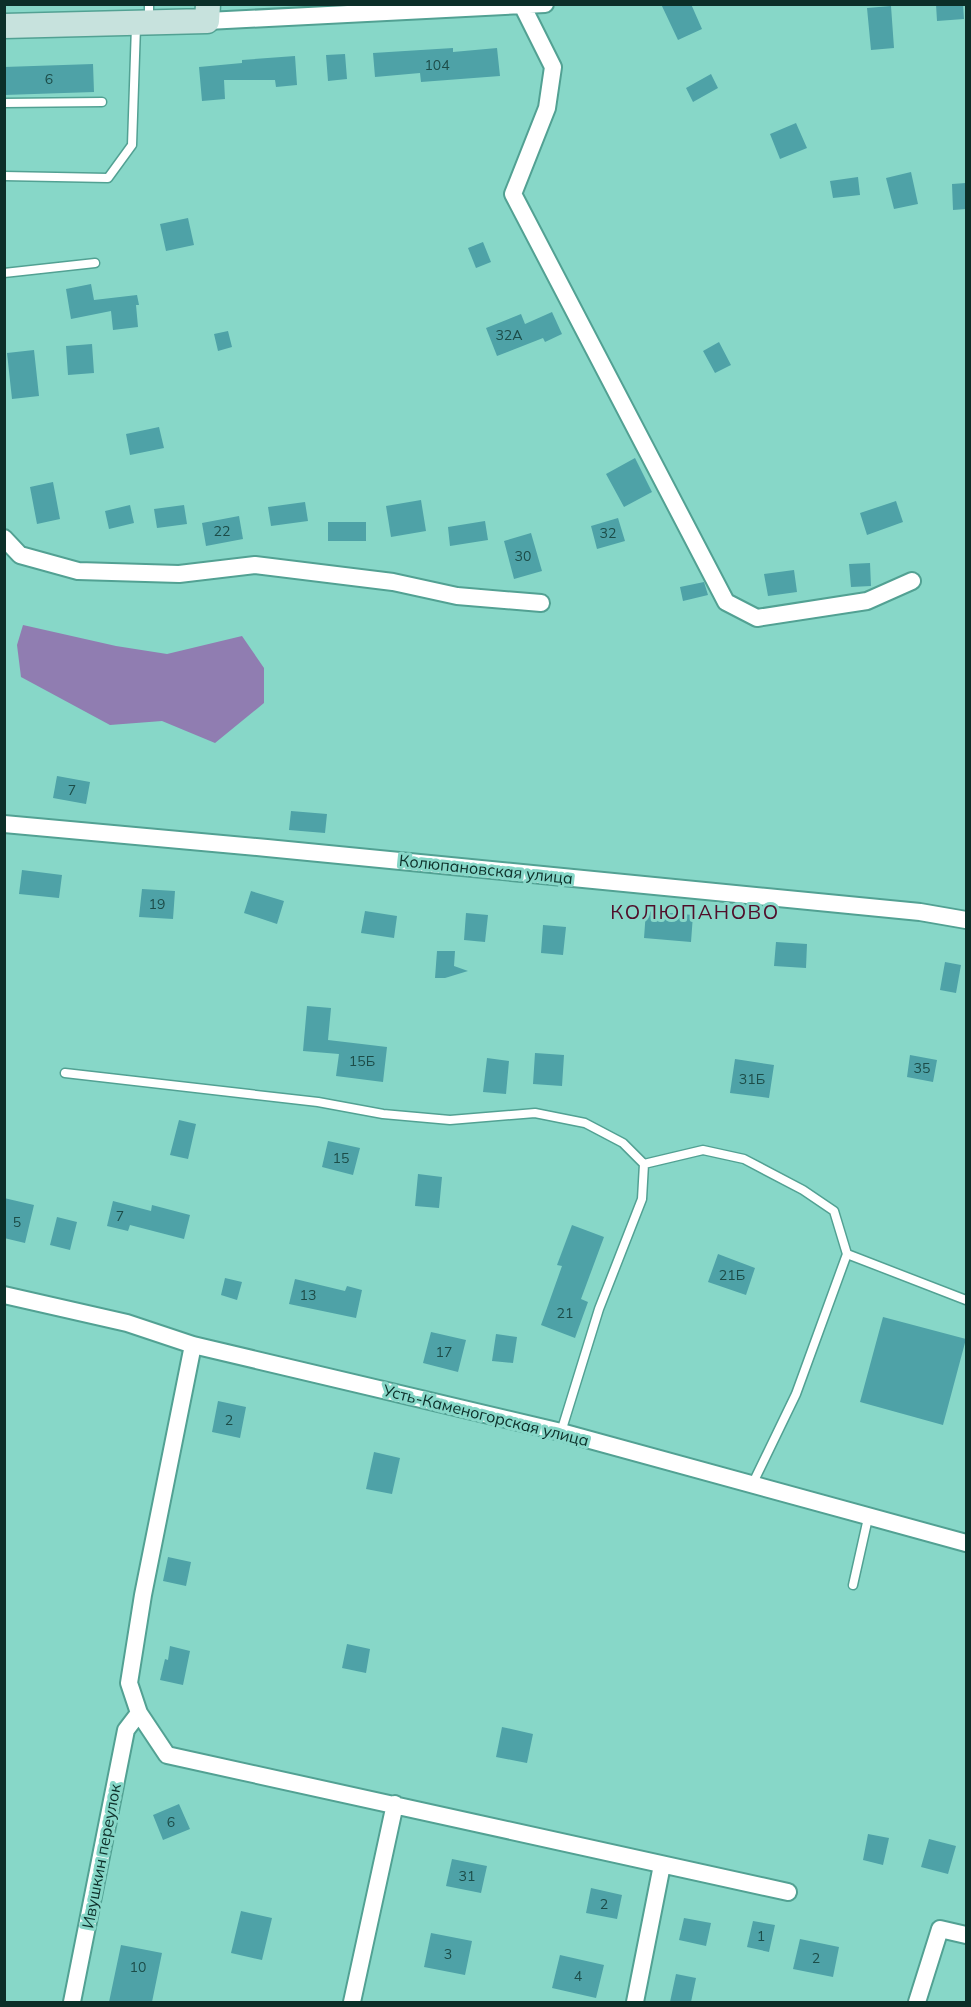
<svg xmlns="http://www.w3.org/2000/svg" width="971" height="2007" viewBox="0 0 971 2007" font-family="Mulish,sans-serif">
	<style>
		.water { fill: #907db1 }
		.building { fill: #4ea2a7 }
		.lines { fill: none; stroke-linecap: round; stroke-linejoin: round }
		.lane-casing { stroke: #52a193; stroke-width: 11 }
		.street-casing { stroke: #52a193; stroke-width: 20 }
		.secondary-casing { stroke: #52a193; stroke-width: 27 }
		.lane { stroke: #fff; stroke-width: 8 }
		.street { stroke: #fff; stroke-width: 16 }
		.secondary { stroke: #c7e2dd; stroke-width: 24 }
		.labels { text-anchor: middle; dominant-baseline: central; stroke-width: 6; stroke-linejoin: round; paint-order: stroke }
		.number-label { font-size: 14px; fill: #1c4c48 }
		.street-label { font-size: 16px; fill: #0c2f29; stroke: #87d7c8 }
		.quarter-label { font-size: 20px; letter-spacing: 1.5px; fill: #500d29; stroke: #87d7c8 }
	</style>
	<rect width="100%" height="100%" fill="#87d7c8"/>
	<!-- water -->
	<path class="water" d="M23,625L116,646L167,654L242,636L264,668V703L215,743L162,721L110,725L21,677L17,645Z"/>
	<!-- building -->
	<path class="building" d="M661,4H691L702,29L678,40Z
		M936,4H963L964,19L937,21Z
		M891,6L894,48L871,50L867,8Z
		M453,48V52L497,48L500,76L421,82L420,73L375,77L373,53Z
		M345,54L347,79L328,81L326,55Z
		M295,56L297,85L276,87L275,80H224L225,99L202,101L199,67L242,63V60Z
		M93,64L94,92L4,95V67Z
		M711,74L718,88L693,102L686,88Z
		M796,123L807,148L780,159L770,134Z
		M911,172L918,204L894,209L886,178Z
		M858,177L860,195L833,198L830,181Z
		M966,183V209L953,210L952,184Z
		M188,218L194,245L166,251L160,224Z
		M483,242L491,262L476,268L468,248Z
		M91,284L94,300L137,295L139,305H136L138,327L113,330L111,311L71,319L66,289Z
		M552,312L562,334L545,342L543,338L497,356L486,328L521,314L525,324Z
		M228,331L232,347L218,351L214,334Z
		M719,342L731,365L715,373L703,351Z
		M92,344L94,373L68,375L66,346Z
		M34,350L39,396L12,399L7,353Z
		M159,427L164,448L130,455L126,434Z
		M635,458L652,492L624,507L606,474Z
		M53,482L60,519L37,524L30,487Z
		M421,500L426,531L391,537L386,506Z
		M896,501L903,522L867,535L860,513Z
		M305,502L308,521L271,526L268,507Z
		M130,505L134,523L109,529L105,511Z
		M184,505L187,524L157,528L154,509Z
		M239,516L243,539L206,546L202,523Z
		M618,518L625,541L597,549L591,526Z
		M485,521L488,540L450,546L448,527Z
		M328,522H366V541H328Z
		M531,533L542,571L514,579L504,541Z
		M870,563L871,586L851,587L849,564Z
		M794,570L797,592L768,596L764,574Z
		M704,582L708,595L683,601L680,587Z
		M57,776L90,782L86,804L53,798Z
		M291,811L327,814L325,833L289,830Z
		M22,870L62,875L59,898L19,894Z
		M142,889L175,891L173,919L139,917Z
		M251,891L284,901L277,924L244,913Z
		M365,911L397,916L394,938L361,933Z
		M646,911L693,915L691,942L644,938Z
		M466,913L488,915L485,942L464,940Z
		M543,925L566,927L563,955L541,953Z
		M776,942L807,944L806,968L774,966Z
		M437,951H455L454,966L468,971L445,978H435Z
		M945,962L961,965L956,993L940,990Z
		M307,1006L331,1008L328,1040L387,1047L383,1082L336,1076L339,1054L303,1051Z
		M535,1053L564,1055L562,1086L533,1084Z
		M910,1055L937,1060L933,1082L907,1077Z
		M487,1058L509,1061L506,1094L483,1092Z
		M735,1059L774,1065L769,1098L730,1093Z
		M179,1120L196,1124L188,1159L170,1155Z
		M328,1141L360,1148L353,1175L322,1167Z
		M418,1174L442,1177L439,1208L415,1206Z
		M4,1198L34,1205L25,1243L4,1238Z
		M113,1201L151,1211L152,1205L190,1215L184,1239L130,1225L128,1231L107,1226Z
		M57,1217L77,1222L70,1250L50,1245Z
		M572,1225L604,1237L581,1299L588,1302L575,1338L541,1325L562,1266L557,1265Z
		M718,1254L755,1268L746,1295L708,1282Z
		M225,1278L242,1282L237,1300L221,1295Z
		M295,1279L345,1291L347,1286L362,1290L356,1318L289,1304Z
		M883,1317L966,1339L943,1425L860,1402Z
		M431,1332L466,1340L458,1372L423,1363Z
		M496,1334L517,1337L513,1363L492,1361Z
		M218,1401L246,1407L240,1438L212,1432Z
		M374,1452L400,1458L392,1494L366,1489Z
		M168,1557L191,1562L186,1586L163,1581Z
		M347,1644L370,1649L366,1673L342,1668Z
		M170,1646L190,1651L183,1685L160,1680L165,1659L168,1660Z
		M502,1727L533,1734L527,1763L496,1757Z
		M179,1804L190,1829L163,1840L153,1815Z
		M868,1834L889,1838L883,1865L863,1860Z
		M929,1839L956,1846L948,1874L921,1867Z
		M452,1859L487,1866L481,1893L446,1886Z
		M591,1888L622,1895L617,1919L586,1913Z
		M241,1911L272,1918L262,1960L231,1953Z
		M684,1918L711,1923L706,1946L679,1940Z
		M753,1921L775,1925L769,1952L747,1947Z
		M431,1933L472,1941L465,1975L424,1967Z
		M800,1939L839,1947L833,1977L793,1969Z
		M121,1945L162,1953L152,2002H109Z
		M560,1955L604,1965L596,1998L552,1988Z
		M676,1974L696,1978L691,2002H670Z"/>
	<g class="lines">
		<defs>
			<path id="lane" d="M149,4V21
				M4,103L102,102
				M4,176L108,178L132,145L136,26
				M4,273L95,263
				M65,1073L318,1102L383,1114L450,1120L535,1113L585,1123L623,1143L644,1164L642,1199L599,1309L561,1432
				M644,1164L703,1150L744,1159L803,1190L834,1211L847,1254
				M752,1485L796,1394L847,1254L966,1300
				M853,1585L868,1518"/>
			<path id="street" d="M522,5L553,67L547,108L513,194L726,602L757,618L867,601L912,581
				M207,21L545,4
				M4,538L20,555L78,571L179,574L255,565L393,582L457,596L541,603
				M4,824L267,848L920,912L966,920
				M4,1295L127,1323L193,1345L561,1432L966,1543
				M193,1345L143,1595L129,1683L139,1713L167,1755C374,1799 581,1848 788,1892
				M72,2002L126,1730L139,1713
				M352,2002L395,1804
				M635,2002L662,1865
				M917,2002L940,1929L966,1935"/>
			<path id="secondary" d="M4,26L207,21L208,4"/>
		</defs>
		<!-- lane casing -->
		<use href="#lane" class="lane-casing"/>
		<!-- street casing -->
		<use href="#street" class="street-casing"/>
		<!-- secondary casing -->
		<use href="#secondary" class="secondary-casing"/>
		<!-- lane -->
		<use href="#lane" class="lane"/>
		<!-- street -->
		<use href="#street" class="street"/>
		<!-- secondary -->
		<use href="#secondary" class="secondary"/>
	</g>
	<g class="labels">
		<!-- number labels -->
		<g class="number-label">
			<text x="437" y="65">104</text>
			<text x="49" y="79">6</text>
			<text x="509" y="335">32А</text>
			<text x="222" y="531">22</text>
			<text x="608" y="533">32</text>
			<text x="523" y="556">30</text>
			<text x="72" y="790">7</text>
			<text x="157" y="904">19</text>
			<text x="362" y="1061">15Б</text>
			<text x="922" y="1068">35</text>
			<text x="752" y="1079">31Б</text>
			<text x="341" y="1158">15</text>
			<text x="120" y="1216">7</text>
			<text x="17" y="1222">5</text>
			<text x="732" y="1275">21Б</text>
			<text x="308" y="1295">13</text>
			<text x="565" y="1313">21</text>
			<text x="444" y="1352">17</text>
			<text x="229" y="1420">2</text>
			<text x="171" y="1822">6</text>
			<text x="467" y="1876">31</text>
			<text x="604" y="1904">2</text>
			<text x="761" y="1936">1</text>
			<text x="448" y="1954">3</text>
			<text x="816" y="1958">2</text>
			<text x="138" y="1967">10</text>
			<text x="578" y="1976">4</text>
		</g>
		<!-- street labels -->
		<g class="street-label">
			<text transform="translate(486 869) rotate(6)">Колюпановская улица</text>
			<text transform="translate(486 1415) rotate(14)">Усть-Каменогорская улица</text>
			<text transform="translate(101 1856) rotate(-79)">Ивушкин переулок</text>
		</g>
		<!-- quarter labels -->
		<g class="quarter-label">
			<text x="695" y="911">КОЛЮПАНОВО</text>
		</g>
	</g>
	<!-- border -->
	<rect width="971" height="2007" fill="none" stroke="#0c2f29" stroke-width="12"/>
</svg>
